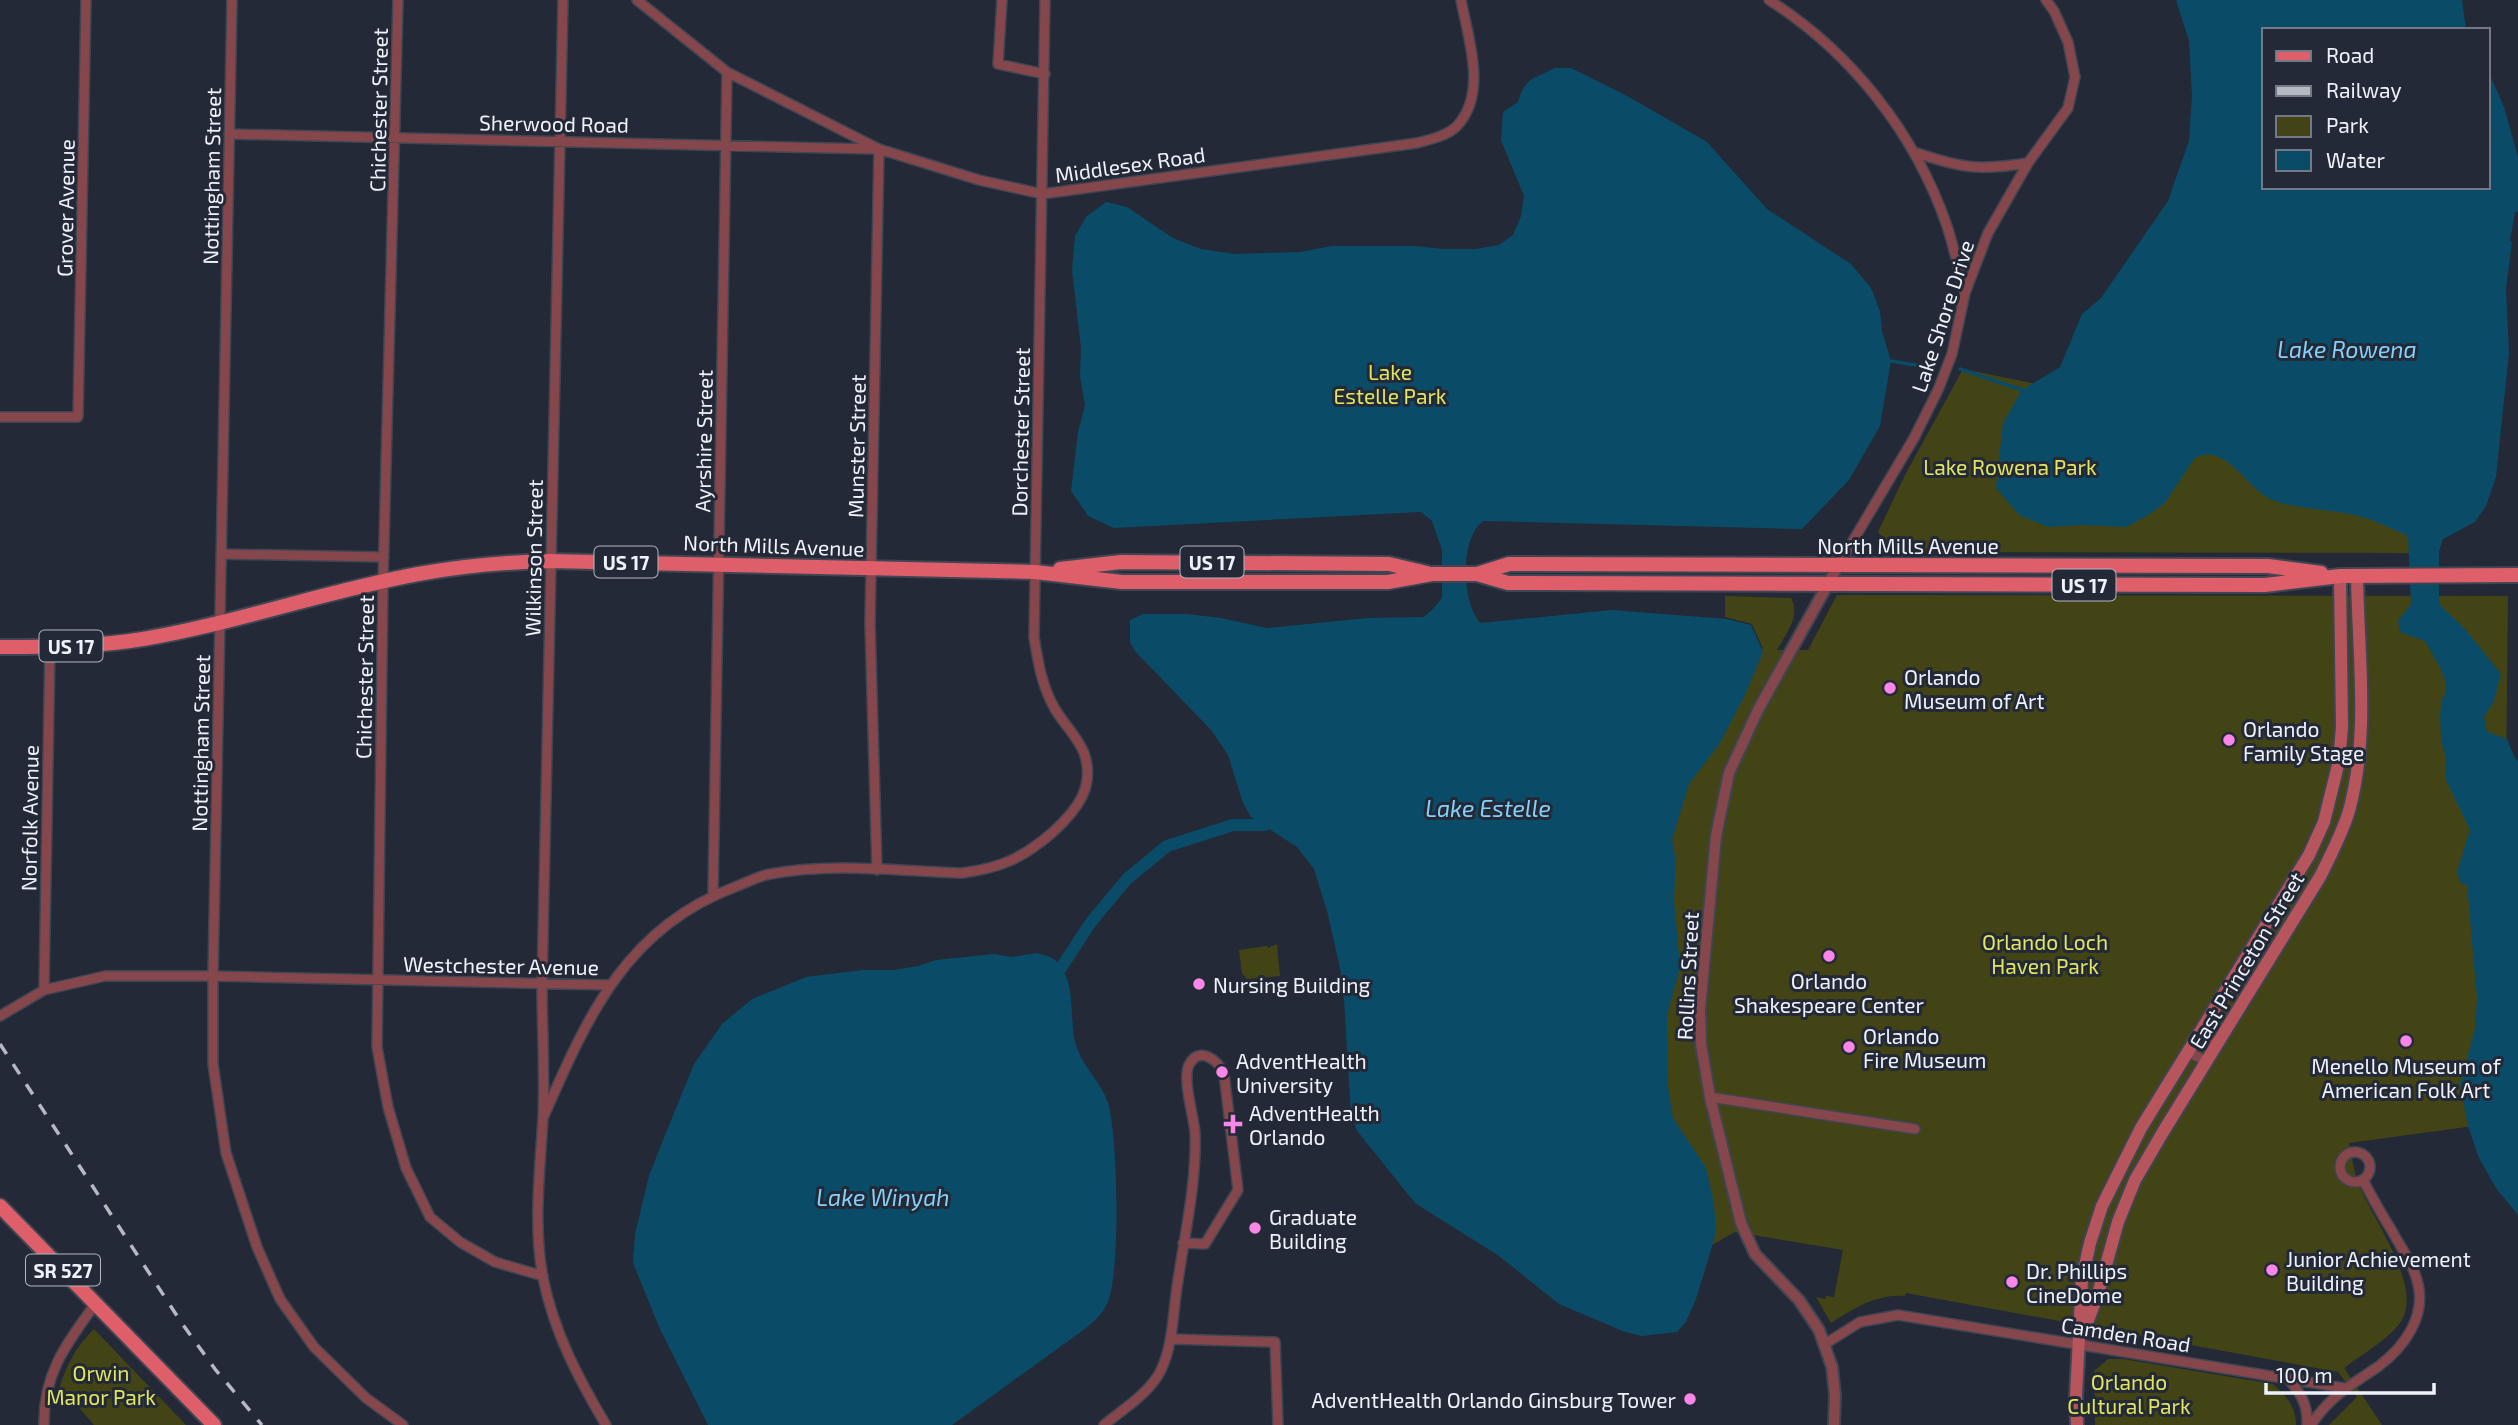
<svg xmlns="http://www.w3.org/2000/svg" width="2518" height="1425" viewBox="0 0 2518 1425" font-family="'Exo 2',sans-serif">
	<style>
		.green { fill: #424416 }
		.water { fill: #0a4c68 }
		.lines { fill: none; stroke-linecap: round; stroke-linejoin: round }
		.stream { stroke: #0a4c68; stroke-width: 3.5 }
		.canal { stroke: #0a4c68; stroke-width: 12 }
		.minor-casing { stroke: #3f4552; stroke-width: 12 }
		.tertiary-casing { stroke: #3f4552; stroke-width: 14 }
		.secondary-casing { stroke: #3f4552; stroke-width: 16 }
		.primary-casing { stroke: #3f4552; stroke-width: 18 }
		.minor { stroke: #85474b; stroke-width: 9 }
		.tertiary { stroke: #85474b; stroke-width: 10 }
		.secondary { stroke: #b7555d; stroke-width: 12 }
		.primary { stroke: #de5f6a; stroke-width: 14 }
		.rail { stroke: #b5b9c3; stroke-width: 3.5; stroke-dasharray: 12 12; stroke-linecap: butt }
		.poi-dot { fill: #fa87e7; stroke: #232936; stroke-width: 2.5 }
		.labels { text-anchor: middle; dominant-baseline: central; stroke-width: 6; stroke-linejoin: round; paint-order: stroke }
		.shield { fill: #232936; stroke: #b1b6c0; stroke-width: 2 }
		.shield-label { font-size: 19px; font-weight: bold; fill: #eef2fb }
		.street-label { font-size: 21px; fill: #eef2fb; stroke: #232936 }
		.park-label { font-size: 21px; fill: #e2e65f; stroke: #232936 }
		.poi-label { font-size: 21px; fill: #eef2fb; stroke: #232936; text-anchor: start }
		.water-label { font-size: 23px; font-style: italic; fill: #84d0f8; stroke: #232936 }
	</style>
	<rect width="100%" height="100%" fill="#232936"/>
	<!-- green -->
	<path class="green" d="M1963,369L2051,387L2408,477L2410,553L1896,552L1878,532L1905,475Z
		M1837,595L2508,596L2506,784L2518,852V1120L2349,1143C2352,1157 2354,1172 2359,1185C2373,1219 2422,1286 2402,1320C2392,1337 2360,1356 2344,1368L2382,1425H2329L2357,1397L2338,1372L1906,1293L1905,1296C1876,1294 1855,1308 1831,1323L1816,1297L1825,1299L1826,1296L1834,1297L1843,1250L1735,1232L1712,1245L1702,1280L1637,1058L1643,866L1727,650L1763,649L1752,624L1725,617V596L1791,598C1801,616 1786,634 1777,650H1808Z
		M1277,944L1280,976L1247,979L1242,973L1239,950L1267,946L1268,948Z
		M94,1329L186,1425H94L69,1396L58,1394C65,1367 75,1348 94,1329Z
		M2108,1359H2123L2273,1384C2287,1397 2296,1406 2296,1425H2095L2094,1371Z"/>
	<!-- water -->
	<path class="water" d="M2176,0H2462L2466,30H2264V187H2488V71L2504,107L2518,157V212H2515L2510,241L2512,242L2506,289L2509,353L2496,477L2486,506L2475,522L2443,539L2439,551V604L2465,629L2501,674L2494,701L2484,717L2487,732L2507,739L2515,758L2518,761V1215L2496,1188L2479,1158L2468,1126L2460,1084L2475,1029L2477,998L2467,885L2461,883L2457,872L2470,830L2445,778V755L2441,739L2440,715L2442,700L2446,692L2445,681L2441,669L2425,641L2400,632L2398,621L2411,604L2408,536C2392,529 2375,520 2358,516C2334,509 2288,509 2268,498C2246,486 2223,440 2194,459L2165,503L2147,516L2126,527L2083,525L2048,527L2019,515L1996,488L2003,423L2022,390L2060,367L2082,314L2101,298L2168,201L2189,141L2192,96L2189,41Z
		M1555,68H1571L1629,97L1707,142L1767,209L1851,264L1871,288L1880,311L1882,331L1891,361L1880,426L1849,480L1802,529L1483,521C1459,540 1462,602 1480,623L1612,610L1727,619L1751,625L1763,652L1745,695L1720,743L1689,784L1672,840L1676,860L1674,899L1680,968L1667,1015L1668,1087L1673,1118L1706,1168L1714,1203L1716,1233L1696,1299L1686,1322L1677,1332L1642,1336L1625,1332L1559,1304L1499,1256L1415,1203L1358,1132L1351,1116L1344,1000L1340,968L1327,911L1314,869L1297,847L1251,817L1243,803L1228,755L1211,730L1134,650L1130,642V620L1143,614H1187L1221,618L1267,628L1368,618L1424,617L1433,609L1442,598V550L1432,521L1421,512L1114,528L1088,516L1071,491L1078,432L1085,405L1080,377L1081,348L1072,270L1075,236L1086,217L1106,202L1127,207L1173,238L1201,249L1235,254L1300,252L1332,246H1414L1443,249H1475L1499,245L1513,235L1521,216L1524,196L1501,140L1503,112L1518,102L1522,90L1530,80Z
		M1037,953C1043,955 1052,957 1056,961C1079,984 1067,1021 1077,1048C1083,1067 1102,1083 1108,1103C1118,1135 1121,1275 1107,1304C1102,1315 1091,1324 1082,1331L952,1425H708L660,1329L633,1263L635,1234L649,1176L659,1150L694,1064L722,1024L752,999L806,977L862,970H894L918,966L936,960L995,954L1011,957Z"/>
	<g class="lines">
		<!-- stream -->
		<path class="stream" d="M1891,361L1933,368
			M1960,369L2022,390"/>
		<!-- canal -->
		<path class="canal" d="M1061,968L1091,922L1127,879L1167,846L1233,825H1265"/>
		<defs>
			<path id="minor" d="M232,0L213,976V1064L226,1153L257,1247L280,1299L314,1347L366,1398L403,1425
				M398,0L383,582L377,1047L388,1107L406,1168L430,1217L460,1242L495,1262L543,1276
				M563,0L542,984C542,1028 545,1073 543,1118C540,1171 533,1225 543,1278C554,1332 578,1378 606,1425
				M637,0L727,72L879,149L979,180L1042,194L1417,143C1431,139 1447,136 1457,126C1488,93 1468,38 1461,0
				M1002,0L998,64L1045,74
				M1769,0C1851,52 1915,133 1947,226C1954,248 1959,271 1965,293
				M229,134L874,149
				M1914,152C1961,168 1978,171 2028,163
				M0,417H78L86,0
				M221,554L384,557
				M1838,566L1914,438L1938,390L1952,354L1965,293L1988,233L2028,163L2068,108L2075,77L2068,42L2054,11L2046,0
				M877,870L870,623L879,149
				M713,895L727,72
				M44,990L50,646
				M0,1016L44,990L105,976H213L609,985
				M2200,1034L2217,1044
				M2188,1052L2206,1061
				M1710,1097L1915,1129
				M543,1118C587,1018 625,928 735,887C746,883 758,876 770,874C832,862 900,871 962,873C1001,868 1023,858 1053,832C1076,811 1096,787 1084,753C1078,737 1063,723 1055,709C1042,687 1038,662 1034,637L1045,0
				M2340 1167a15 15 0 1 1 30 0a15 15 0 1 1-30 0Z
				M1170,1339L1275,1342L1278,1425
				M1825,1344L1860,1322L1898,1315L2344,1388
				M2288,1379C2301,1393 2308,1405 2307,1425
				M44,1425C43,1373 67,1343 96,1303
				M1104,1425C1123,1409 1150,1393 1161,1370C1173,1345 1173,1313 1177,1287C1184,1238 1197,1182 1195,1133C1194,1117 1182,1079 1189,1065C1199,1045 1218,1060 1224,1074L1238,1190L1205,1244L1183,1243
				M2311,1425C2331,1395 2350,1386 2379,1366C2404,1347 2426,1317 2418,1284C2414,1265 2401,1248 2392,1231C2382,1215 2372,1197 2363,1180"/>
			<path id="tertiary" d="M1834,1425L1835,1395L1832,1367L1819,1330L1799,1300L1755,1254L1741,1223L1710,1097L1701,1044L1700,1010L1716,836L1729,773L1758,710L1838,566"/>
			<path id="secondary" d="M2083,1333L2098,1294L2118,1222L2135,1180L2163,1132L2321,875C2331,854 2342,834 2349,811C2370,735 2358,654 2357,576
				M2077,1425L2076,1396L2082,1279L2090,1243L2102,1206L2141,1128L2309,855L2324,822L2339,761L2342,727L2340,576"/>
			<path id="primary" d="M1060,569L1121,562L1389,564L1427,573
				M1477,574L1509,564L2268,566L2321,573
				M0,647C48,647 96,647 143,639C236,623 326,591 418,574C462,566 506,562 550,561L1035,572L1122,582H1388L1432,574H1477L1508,583L2265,585L2340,576L2518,575
				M0,1206L214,1425"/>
		</defs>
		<!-- minor casing -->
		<use href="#minor" class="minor-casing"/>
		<!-- tertiary casing -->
		<use href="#tertiary" class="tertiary-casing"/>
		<!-- secondary casing -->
		<use href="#secondary" class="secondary-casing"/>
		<!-- primary casing -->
		<use href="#primary" class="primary-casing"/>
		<!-- minor -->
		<use href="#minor" class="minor"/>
		<!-- tertiary -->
		<use href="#tertiary" class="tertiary"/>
		<!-- secondary -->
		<use href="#secondary" class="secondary"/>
		<!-- primary -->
		<use href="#primary" class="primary"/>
		<!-- rail -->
		<path class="rail" d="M0,1044L181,1322L215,1369L262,1425"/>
	</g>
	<!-- markers -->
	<g class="poi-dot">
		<circle cx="1890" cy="688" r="7"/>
		<circle cx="2229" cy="740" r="7"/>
		<circle cx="1829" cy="956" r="7"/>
		<circle cx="1199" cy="984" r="7"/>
		<circle cx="2406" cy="1041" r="7"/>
		<circle cx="1849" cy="1047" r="7"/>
		<circle cx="1222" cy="1072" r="7"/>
		<path d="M1229.5 1113.5h7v7h7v7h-7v7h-7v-7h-7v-7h7z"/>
		<circle cx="1255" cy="1228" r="7"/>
		<circle cx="2272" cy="1270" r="7"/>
		<circle cx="2012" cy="1282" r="7"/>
		<circle cx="1690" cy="1399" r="7"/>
	</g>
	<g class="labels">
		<!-- shield labels -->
		<g class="shield">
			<rect x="594.5" y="546.5" width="63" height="31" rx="5"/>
			<rect x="1180.5" y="546.5" width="63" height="31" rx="5"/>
			<rect x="2052.5" y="569.5" width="63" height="31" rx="5"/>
			<rect x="39.5" y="630.5" width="63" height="31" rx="5"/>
			<rect x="26" y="1254.5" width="74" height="31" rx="5"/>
		</g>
		<g class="shield-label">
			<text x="626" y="562">US 17</text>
			<text x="1212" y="562">US 17</text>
			<text x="2084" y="585">US 17</text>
			<text x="71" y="646">US 17</text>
			<text x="63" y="1270">SR 527</text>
		</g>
		<!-- street labels -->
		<g class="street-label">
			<text transform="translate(378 110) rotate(-89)">Chichester Street</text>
			<text transform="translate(554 123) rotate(1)">Sherwood Road</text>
			<text transform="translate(1130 164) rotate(-8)">Middlesex Road</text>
			<text transform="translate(211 176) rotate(-89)">Nottingham Street</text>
			<text transform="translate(65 208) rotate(-89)">Grover Avenue</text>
			<text transform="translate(1942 316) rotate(-72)">Lake Shore Drive</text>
			<text transform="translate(1020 432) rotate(-89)">Dorchester Street</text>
			<text transform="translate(703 441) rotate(-89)">Ayrshire Street</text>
			<text transform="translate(856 446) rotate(-89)">Munster Street</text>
			<text transform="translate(774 545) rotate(2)">North Mills Avenue</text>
			<text x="1908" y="545">North Mills Avenue</text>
			<text transform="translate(533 558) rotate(-89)">Wilkinson Street</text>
			<text transform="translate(364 677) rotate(-89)">Chichester Street</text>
			<text transform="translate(200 743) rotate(-89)">Nottingham Street</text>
			<text transform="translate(29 818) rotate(-89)">Norfolk Avenue</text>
			<text transform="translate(2246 960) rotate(-59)">East Princeton Street</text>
			<text transform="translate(501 965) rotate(1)">Westchester Avenue</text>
			<text transform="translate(1687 976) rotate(-87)">Rollins Street</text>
			<text transform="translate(2126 1334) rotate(9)">Camden Road</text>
		</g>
		<!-- park labels -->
		<g class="park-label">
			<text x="1390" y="371">Lake<tspan x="1390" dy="24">Estelle Park</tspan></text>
			<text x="2010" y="466">Lake Rowena Park</text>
			<text x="2045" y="941">Orlando Loch<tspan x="2045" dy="24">Haven Park</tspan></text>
			<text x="101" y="1372">Orwin<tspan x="101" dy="24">Manor Park</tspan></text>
			<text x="2129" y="1381">Orlando<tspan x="2129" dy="24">Cultural Park</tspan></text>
		</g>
		<!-- poi labels -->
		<g class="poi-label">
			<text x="1904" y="676">Orlando<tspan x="1904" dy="24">Museum of Art</tspan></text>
			<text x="2243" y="728">Orlando<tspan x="2243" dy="24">Family Stage</tspan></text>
			<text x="1829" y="980" text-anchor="middle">Orlando<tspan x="1829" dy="24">Shakespeare Center</tspan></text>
			<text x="1213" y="984">Nursing Building</text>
			<text x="1863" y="1035">Orlando<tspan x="1863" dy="24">Fire Museum</tspan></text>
			<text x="1236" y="1060">AdventHealth<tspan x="1236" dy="24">University</tspan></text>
			<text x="2406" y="1065" text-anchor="middle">Menello Museum of<tspan x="2406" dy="24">American Folk Art</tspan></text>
			<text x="1249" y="1112">AdventHealth<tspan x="1249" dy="24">Orlando</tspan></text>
			<text x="1269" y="1216">Graduate<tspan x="1269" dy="24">Building</tspan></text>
			<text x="2286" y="1258">Junior Achievement<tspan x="2286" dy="24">Building</tspan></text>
			<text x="2026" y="1270">Dr. Phillips<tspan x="2026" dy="24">CineDome</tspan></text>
			<text x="1676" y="1399" text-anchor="end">AdventHealth Orlando Ginsburg Tower</text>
		</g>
		<!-- water labels -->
		<g class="water-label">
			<text x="2347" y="349">Lake Rowena</text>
			<text x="1488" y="808">Lake Estelle</text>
			<text x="883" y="1197">Lake Winyah</text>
		</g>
	</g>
	<!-- legend -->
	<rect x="2262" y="28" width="228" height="161" fill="#232936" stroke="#747985" stroke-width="2"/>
	<rect x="2276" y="51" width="35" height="10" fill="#de5f6a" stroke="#747985" stroke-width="2"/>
	<text x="2326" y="63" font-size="21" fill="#eef2fb">Road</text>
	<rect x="2276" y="86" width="35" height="10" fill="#b5b9c3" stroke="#747985" stroke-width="2"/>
	<text x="2326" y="98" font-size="21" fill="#eef2fb">Railway</text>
	<rect x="2276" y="116" width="35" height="21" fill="#424416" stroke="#747985" stroke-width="2"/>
	<text x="2326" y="133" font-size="21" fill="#eef2fb">Park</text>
	<rect x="2276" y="150" width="35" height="21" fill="#0a4c68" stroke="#747985" stroke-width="2"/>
	<text x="2326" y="168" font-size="21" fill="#eef2fb">Water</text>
	<!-- scale -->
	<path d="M2266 1383v10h168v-10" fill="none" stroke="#eef2fb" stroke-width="3.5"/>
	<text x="2276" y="1383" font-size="21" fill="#eef2fb" stroke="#232936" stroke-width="5" paint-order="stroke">100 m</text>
</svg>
